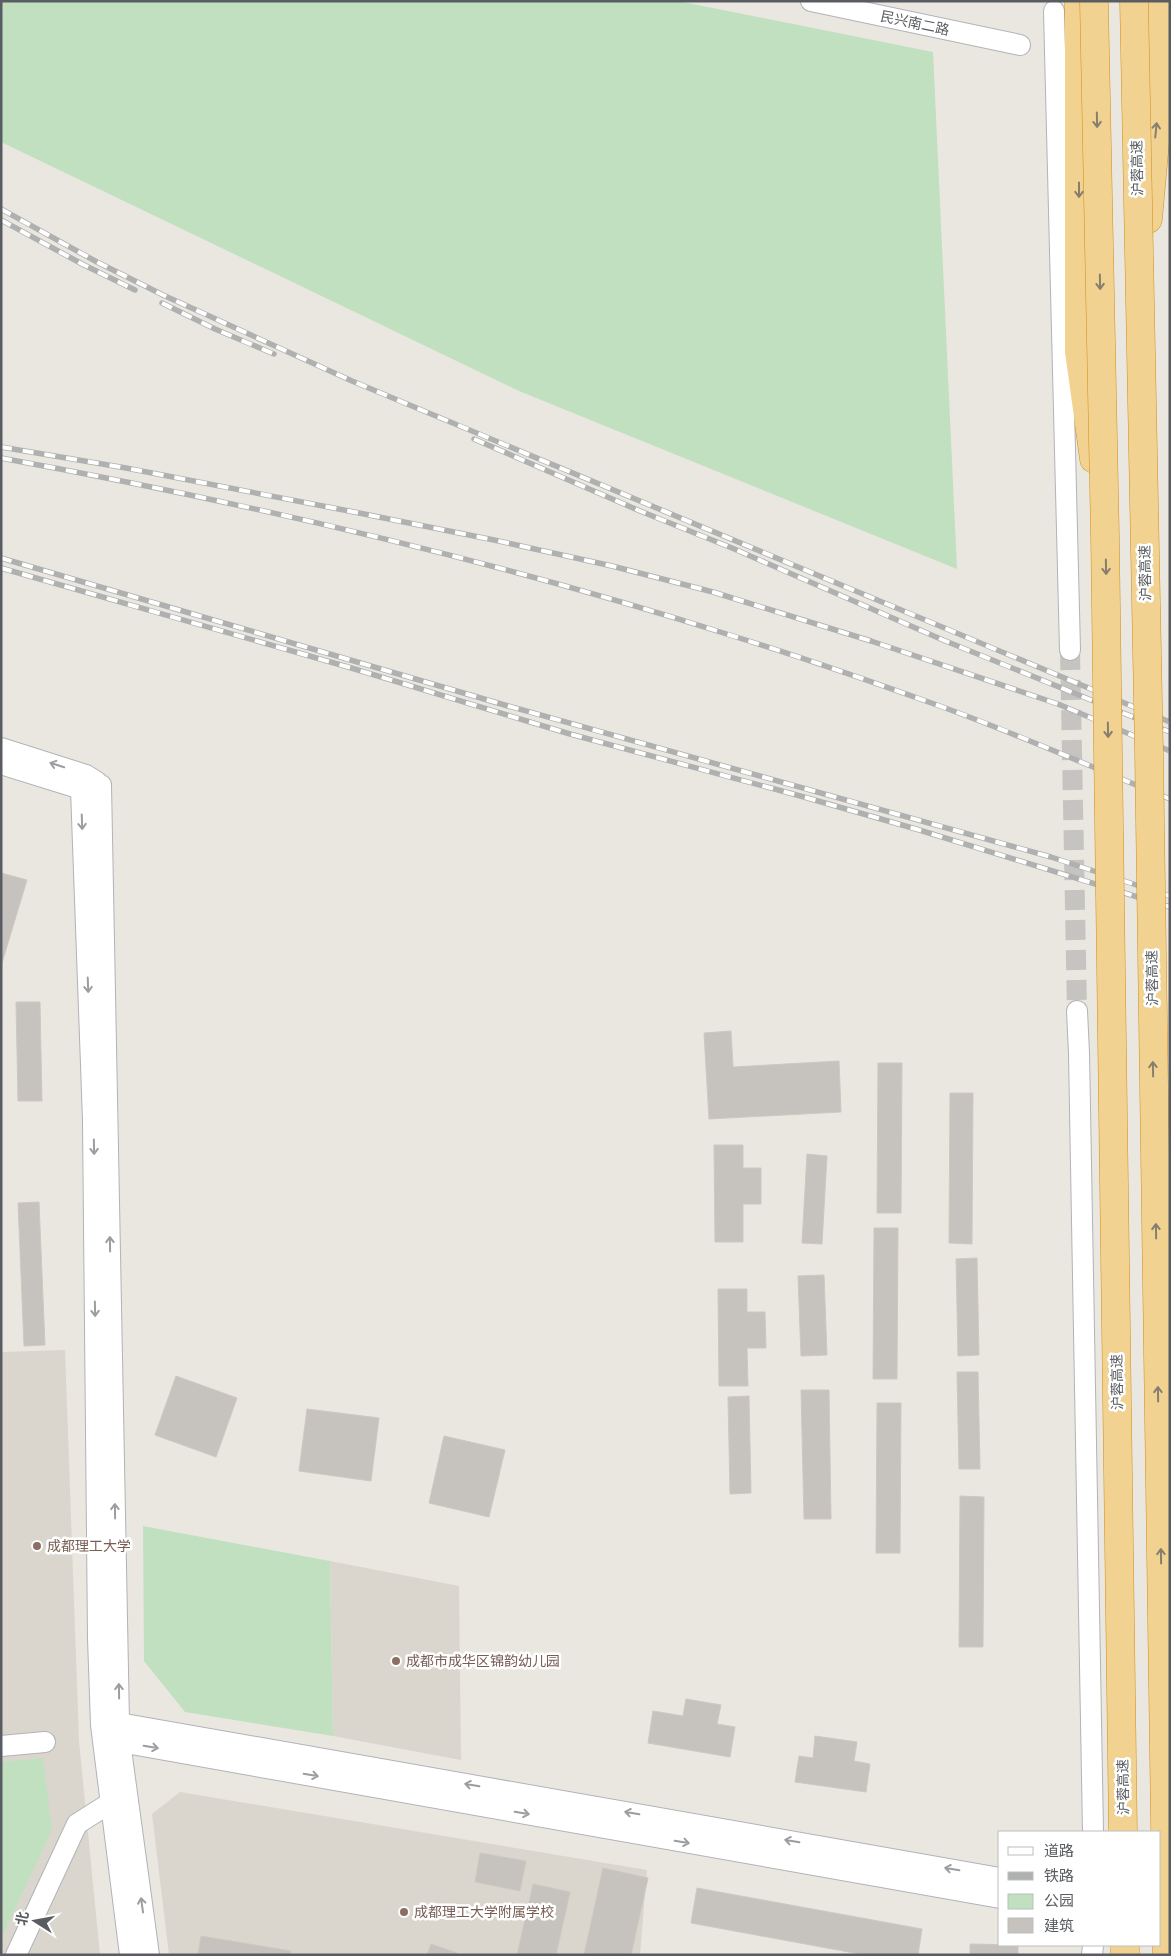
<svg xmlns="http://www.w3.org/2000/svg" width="1171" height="1956" viewBox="0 0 1171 1956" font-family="'Roboto Condensed','Noto Sans SC',sans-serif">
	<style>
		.education { fill: #dad6ce }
		.green { fill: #c1e0bf }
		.building { fill: #c6c2be; stroke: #cec8bf }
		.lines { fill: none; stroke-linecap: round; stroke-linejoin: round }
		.minor-tunnel { stroke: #c6c4c0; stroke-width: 20; stroke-dasharray: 20 10; stroke-linecap: butt }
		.minor-casing { stroke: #b1b3b7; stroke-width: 22 }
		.highway-casing { stroke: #d38c17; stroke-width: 29 }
		.minor { stroke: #fff; stroke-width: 20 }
		.highway { stroke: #f1d290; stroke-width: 28 }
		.rail-casing { stroke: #afb0b0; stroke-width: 5.5 }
		.rail { stroke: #fff; stroke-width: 4; stroke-dasharray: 11; stroke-linecap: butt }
		.highway-bridge-casing { stroke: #d38c17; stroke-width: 29; stroke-linecap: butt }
		.highway-bridge { stroke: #f1d290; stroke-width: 28 }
		.oneway { stroke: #877f6e }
		.oneway2 { stroke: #9b9da0 }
		.education-dot { fill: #8d6e63; stroke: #fff; stroke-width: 2 }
		.labels { text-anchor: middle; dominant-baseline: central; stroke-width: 5; stroke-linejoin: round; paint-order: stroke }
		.street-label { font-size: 14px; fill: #595c60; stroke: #fff }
		.education-label { font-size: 14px; fill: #785e54; stroke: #fff; text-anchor: start }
	</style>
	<rect width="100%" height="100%" fill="#eae7e0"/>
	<!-- education -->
	<path class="education" d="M65,1350L79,1741L100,1955H1V1352Z
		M330,1561L459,1586L461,1760L333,1736Z
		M180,1792L647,1870L640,1955H169L152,1814Z"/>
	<!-- green -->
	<path class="green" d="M1,1H678L933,52L957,569L519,391L1,142Z
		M143,1526L330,1561L333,1736L185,1712L144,1661Z
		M43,1758L52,1830L1,1939V1762Z"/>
	<!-- building -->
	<path class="building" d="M1,873L27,880L1,966Z
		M16,1002H40L42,1101H18Z
		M731,1031L733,1067L839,1061L841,1112L709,1119L704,1033Z
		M878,1063H902L901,1213H877Z
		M950,1093H973L972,1244L949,1243Z
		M714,1145H743V1168H761V1204H743V1242H715Z
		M807,1154L827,1156L822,1244L802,1243Z
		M39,1202L45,1345L24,1346L18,1203Z
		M874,1228H898L897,1379H873Z
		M977,1258L979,1355L958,1356L956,1259Z
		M824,1275L827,1355L801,1356L798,1276Z
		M718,1289H747V1312H765L766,1348H747L748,1386H719Z
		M957,1372H978L980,1469H959Z
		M176,1376L237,1398L216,1457L155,1435Z
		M801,1390H829L831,1519H804Z
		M749,1396L751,1493L730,1494L728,1397Z
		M877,1403H901L900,1553H876Z
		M307,1409L379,1418L371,1481L299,1471Z
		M444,1436L505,1450L489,1517L429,1503Z
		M960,1496L984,1497L983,1647H959Z
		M686,1699L721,1705L717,1724L735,1727L730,1757L648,1743L653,1711L683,1716Z
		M815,1736L857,1742L854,1761L870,1764L866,1792L795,1782L799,1756L813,1758Z
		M480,1853L526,1861L520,1891L475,1882Z
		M603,1868L648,1878L631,1955H584Z
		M533,1884L570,1892L556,1955H517Z
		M697,1888L922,1929L918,1955H865L691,1923Z
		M201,1936L291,1951L290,1955H198Z
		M431,1944L457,1953L456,1955H427Z
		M970,1944L1018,1945V1955H970Z"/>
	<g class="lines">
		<!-- minor-tunnel -->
		<path class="minor-tunnel" d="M1070,650L1077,1011"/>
		<defs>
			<path id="minor" d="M811,1L1020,45
				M1054,11L1070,650
				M1,748L86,775L97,782
				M1,764L81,789L93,786
				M86,775L81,789L93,1120L98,1638L101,1725L130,1955
				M101,785L119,1723L120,1742L149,1955
				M1077,1011L1079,1053L1093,1832
				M108,1724L119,1723L1000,1878
				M110,1743L120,1742L1000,1898
				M1,1746L45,1742
				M16,1955L77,1824L110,1803
				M1092,1955L1093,1945"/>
			<path id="highway" d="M1079,1V351L1094,459
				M1148,219L1157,120L1162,1
				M1125,1945V1955"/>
		</defs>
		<!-- minor casing -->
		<use href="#minor" class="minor-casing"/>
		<!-- highway casing -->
		<use href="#highway" class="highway-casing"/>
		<!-- minor -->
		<use href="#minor" class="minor"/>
		<!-- highway -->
		<use href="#highway" class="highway"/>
		<defs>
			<path id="rail" d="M1,209L97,262L163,295L352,381L1170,722
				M1,220L84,265L135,290
				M162,303L215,329L274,354
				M474,439L640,511L732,548L943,640L1170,732
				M1,447L126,468L349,511L494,540L612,566L713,592L871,641L1058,704L1170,751
				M1,458C248,503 494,560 733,636C801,657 870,681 937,705C1015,733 1092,767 1170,799
				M1,558L508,706L1051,857L1170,896
				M1,568L348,667L570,734L804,797L916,829L1170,907"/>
		</defs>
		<!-- rail casing -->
		<use href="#rail" class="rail-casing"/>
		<!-- rail -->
		<use href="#rail" class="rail"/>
		<defs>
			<path id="highway-bridge" d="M1094,1L1105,536L1123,1832
				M1134,1L1149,752L1167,1955"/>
		</defs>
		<!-- highway-bridge casing -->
		<use href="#highway-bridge" class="highway-bridge-casing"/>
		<!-- highway-bridge -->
		<use href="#highway-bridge" class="highway-bridge"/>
	</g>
	<!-- one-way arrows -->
	<defs><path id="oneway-shaft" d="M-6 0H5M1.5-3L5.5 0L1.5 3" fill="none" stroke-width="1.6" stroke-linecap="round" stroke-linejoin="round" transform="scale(1.25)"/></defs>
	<g class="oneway">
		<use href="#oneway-shaft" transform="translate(1097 120) rotate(89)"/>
		<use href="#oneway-shaft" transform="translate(1156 130) rotate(-84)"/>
		<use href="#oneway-shaft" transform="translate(1079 190) rotate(90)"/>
		<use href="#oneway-shaft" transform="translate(1100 282) rotate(89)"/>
		<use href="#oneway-shaft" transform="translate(1106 567) rotate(89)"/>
		<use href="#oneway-shaft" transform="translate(1108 730) rotate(89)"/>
		<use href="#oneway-shaft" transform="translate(1153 1069) rotate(-91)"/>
		<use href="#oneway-shaft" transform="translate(1156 1231) rotate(-91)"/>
		<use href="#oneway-shaft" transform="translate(1158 1394) rotate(-91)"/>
		<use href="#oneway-shaft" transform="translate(1161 1556) rotate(-91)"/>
	</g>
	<g class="oneway2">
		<use href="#oneway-shaft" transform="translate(57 765) rotate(-162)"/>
		<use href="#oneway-shaft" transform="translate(82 822) rotate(88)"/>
		<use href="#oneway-shaft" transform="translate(88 985) rotate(88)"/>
		<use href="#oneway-shaft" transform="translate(94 1147) rotate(89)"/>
		<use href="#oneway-shaft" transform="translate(110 1244) rotate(-91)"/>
		<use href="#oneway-shaft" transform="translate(95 1309) rotate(89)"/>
		<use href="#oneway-shaft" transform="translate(115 1511) rotate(-91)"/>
		<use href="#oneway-shaft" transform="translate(119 1691) rotate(-91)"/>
		<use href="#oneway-shaft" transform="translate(151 1747) rotate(10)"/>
		<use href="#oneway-shaft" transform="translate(311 1775) rotate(10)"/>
		<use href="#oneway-shaft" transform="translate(472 1785) rotate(-170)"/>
		<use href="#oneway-shaft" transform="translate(522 1813) rotate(10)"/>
		<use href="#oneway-shaft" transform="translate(632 1813) rotate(-170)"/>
		<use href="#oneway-shaft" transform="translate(792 1841) rotate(-170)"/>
		<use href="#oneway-shaft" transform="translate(682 1842) rotate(10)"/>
		<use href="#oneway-shaft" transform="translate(952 1869) rotate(-170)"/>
		<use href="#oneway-shaft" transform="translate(142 1905) rotate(-98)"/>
	</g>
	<!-- markers -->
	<g class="education-dot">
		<circle cx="37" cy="1546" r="5"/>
		<circle cx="396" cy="1661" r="5"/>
		<circle cx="404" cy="1912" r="5"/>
	</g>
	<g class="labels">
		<!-- street labels -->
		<g class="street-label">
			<text transform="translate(915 23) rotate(12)">民兴南二路</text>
			<text transform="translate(1137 168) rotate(-91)">沪蓉高速</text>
			<text transform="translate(1145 573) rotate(-91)">沪蓉高速</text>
			<text transform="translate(1152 978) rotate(-91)">沪蓉高速</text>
			<text transform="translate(1117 1382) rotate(-91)">沪蓉高速</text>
			<text transform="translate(1123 1787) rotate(-91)">沪蓉高速</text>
		</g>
		<!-- education labels -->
		<g class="education-label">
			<text x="47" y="1546">成都理工大学</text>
			<text x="406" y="1661">成都市成华区锦韵幼儿园</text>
			<text x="414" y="1912">成都理工大学附属学校</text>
		</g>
	</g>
	<!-- border -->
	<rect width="1171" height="1956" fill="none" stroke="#595c60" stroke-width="5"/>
	<!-- legend -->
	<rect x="998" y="1831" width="162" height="115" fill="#ffffff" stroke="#bdbebf"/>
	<rect x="1008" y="1847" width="25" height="8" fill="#ffffff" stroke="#bdbebf"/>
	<text x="1044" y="1856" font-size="15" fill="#595c60">道路</text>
	<rect x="1008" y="1872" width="25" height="8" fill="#afb0b0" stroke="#bdbebf"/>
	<text x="1044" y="1881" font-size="15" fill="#595c60">铁路</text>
	<rect x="1008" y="1894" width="25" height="15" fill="#c1e0bf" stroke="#bdbebf"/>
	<text x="1044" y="1906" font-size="15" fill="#595c60">公园</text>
	<rect x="1008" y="1918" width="25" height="15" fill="#c6c2be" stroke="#bdbebf"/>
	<text x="1044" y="1931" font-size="15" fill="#595c60">建筑</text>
	<!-- north arrow -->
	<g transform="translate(35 1921) rotate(281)" stroke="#ffffff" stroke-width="4" paint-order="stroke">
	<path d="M0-4L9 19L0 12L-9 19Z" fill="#595c60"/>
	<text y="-8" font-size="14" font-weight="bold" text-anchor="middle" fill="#595c60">北</text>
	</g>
</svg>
